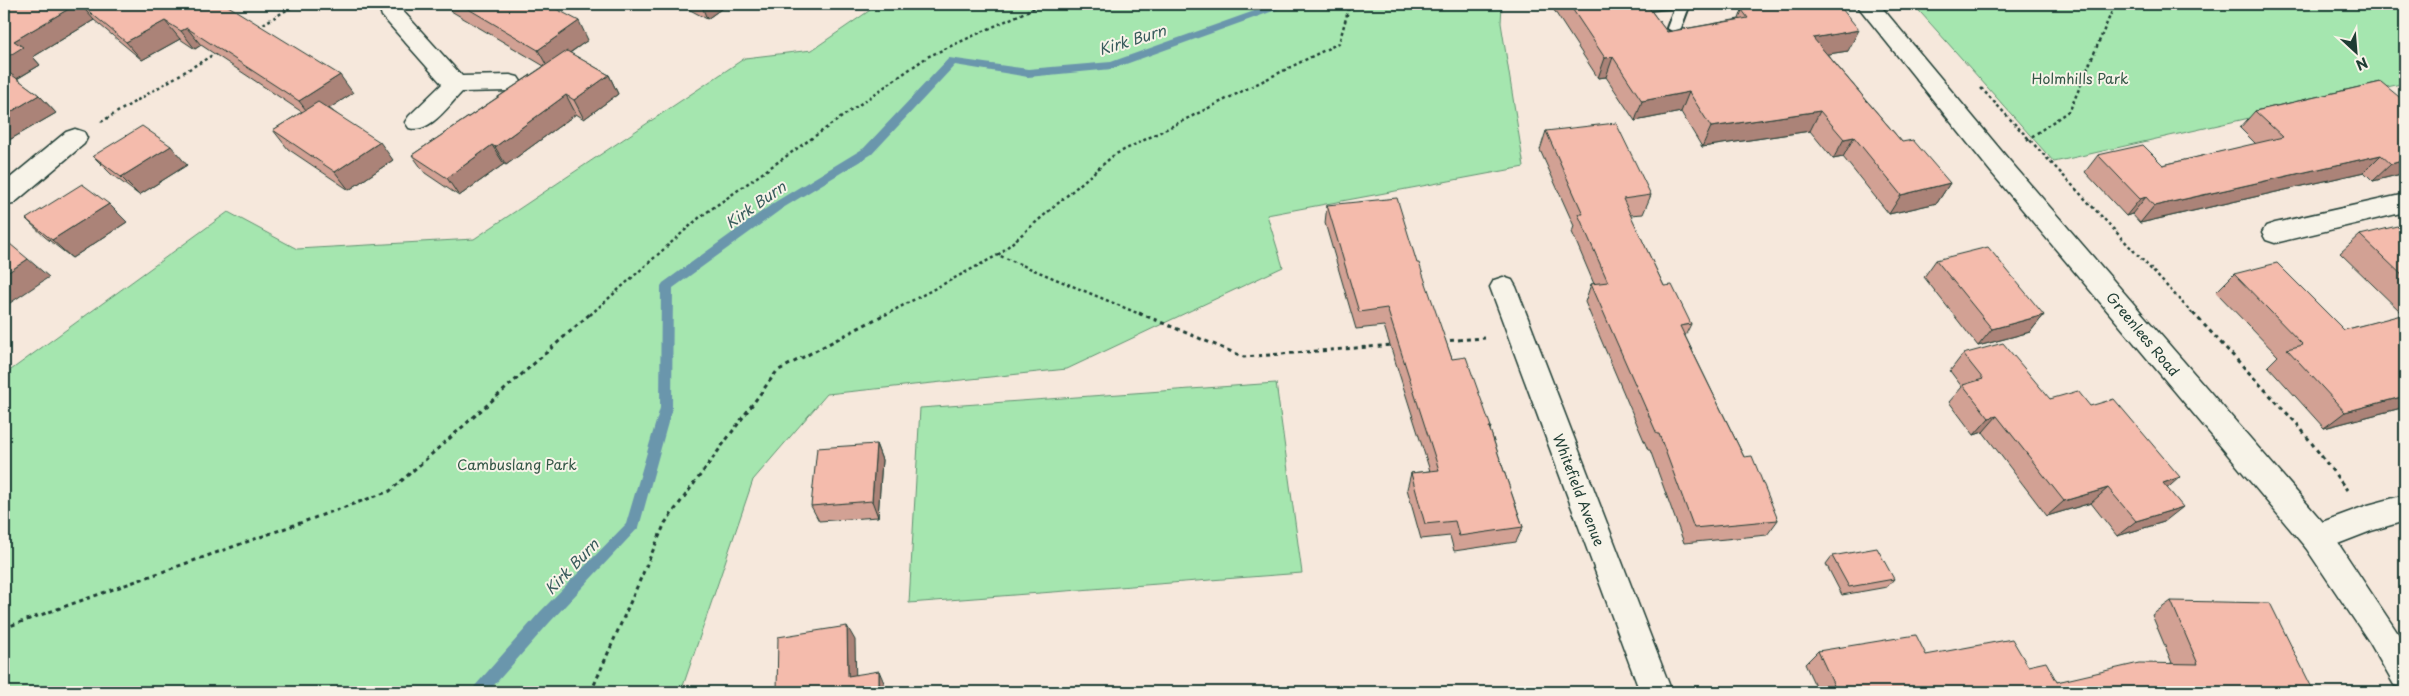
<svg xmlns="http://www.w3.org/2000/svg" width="2409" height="696" viewBox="0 0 2409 696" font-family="'Playpen Sans',sans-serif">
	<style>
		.green { fill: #a5e6af; stroke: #629272 }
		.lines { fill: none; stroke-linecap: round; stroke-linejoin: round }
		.stream { fill: #6b96ac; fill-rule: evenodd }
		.lane-casing { stroke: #1f3d34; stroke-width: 4 }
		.street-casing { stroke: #1f3d34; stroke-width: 3 }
		.secondary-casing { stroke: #1f3d34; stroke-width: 3 }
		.path-far1 { stroke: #1f3d34; stroke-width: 2.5; stroke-dasharray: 3 3; stroke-linecap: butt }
		.path { stroke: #1f3d34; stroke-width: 3; stroke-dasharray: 4 4; stroke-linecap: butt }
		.lane { fill: #f7f3e8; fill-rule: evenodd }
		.street { fill: #f7f3e8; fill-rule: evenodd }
		.secondary { fill: #f7f3e8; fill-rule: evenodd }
		.wall { fill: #d2a194; stroke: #1f3d34 }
		.shaded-wall { fill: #ab8378; stroke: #1f3d34 }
		.building { fill: #f4bbac; stroke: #1f3d34 }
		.labels { text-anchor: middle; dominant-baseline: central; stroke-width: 4; stroke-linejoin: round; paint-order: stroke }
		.park-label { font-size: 14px; fill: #335646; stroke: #f7f3e8 }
		.street-label { font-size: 14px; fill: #1f3d34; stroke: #f7f3e8 }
		.water-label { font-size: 15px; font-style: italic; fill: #385b5c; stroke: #f7f3e8 }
	</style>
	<rect width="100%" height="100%" fill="#f6e8dc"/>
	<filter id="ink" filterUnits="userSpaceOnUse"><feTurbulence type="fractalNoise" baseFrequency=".02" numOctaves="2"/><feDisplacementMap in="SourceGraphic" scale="10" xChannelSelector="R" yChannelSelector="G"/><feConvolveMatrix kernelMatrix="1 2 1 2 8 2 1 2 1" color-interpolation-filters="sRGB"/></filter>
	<g filter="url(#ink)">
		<!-- green -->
		<path class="green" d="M879,4H1502L1501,23L1524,167L1267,215L1283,267L1067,369L827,394L753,480L681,692H4V375L228,212L297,249L474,239L745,58L812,50Z
			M1913,4H2405V83L2054,162Z
			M1276,383L1302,573L909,603L920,408Z"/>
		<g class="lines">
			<!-- stream -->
			<path class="stream" d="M1274,4H1288L1287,6L1112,69L1028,77L955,65L872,154L783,208L673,288L672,408L639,527L550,622L488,692H472L474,687L540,612L626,524L660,408L661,286L663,283L775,202L864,148L949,58L1028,69L1111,62Z"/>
			<defs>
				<path id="lane" d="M1634,4H1676L1669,8L1639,11L1634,10L1632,7Z
					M1676,4H1690L1681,28L1674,32L1667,28Z"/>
				<path id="street" d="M378,4H400L401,9L462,76L510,75L518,77L522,83L518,89L510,91L462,92C448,106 430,134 409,128L405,122L409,116L442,84L382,16Z
					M75,129L84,132L87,138L84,144L13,204L4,206V183L66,132Z
					M2405,194V212L2275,243L2266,240L2262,233L2266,226L2275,223Z
					M1503,277L1512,280L1516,287L1672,692H1640L1490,287L1494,280Z
					M2405,495V521L2371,531L2317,552L2306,548L2302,538L2306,528L2368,505Z"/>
				<path id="secondary" d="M1856,4H1879L2009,160L2328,528L2405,644V689L2394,685L2370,643L2306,548L1991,172Z"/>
			</defs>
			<!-- lane casing -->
			<use href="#lane" class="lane-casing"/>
			<!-- street casing -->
			<use href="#street" class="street-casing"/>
			<!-- secondary casing -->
			<use href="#secondary" class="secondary-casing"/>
			<!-- path-far1 -->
			<path class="path-far1" d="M258,27L297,4
				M1981,88L2194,315
				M101,122L216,53
				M2027,140L2070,110L2115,4
				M590,315L700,217L927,57L1043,4
				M885,315L998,255
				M1142,315L998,255L1114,155L1339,43L1350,4"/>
			<!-- path -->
			<path class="path" d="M1139,313L1244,357L1393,345
				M2193,313L2298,425L2347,490
				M1442,341L1485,338
				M4,628L390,491L591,313
				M591,692L665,523L777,371L887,313"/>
			<!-- lane -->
			<use href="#lane" class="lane"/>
			<!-- street -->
			<use href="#street" class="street"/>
			<!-- secondary -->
			<use href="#secondary" class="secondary"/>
		</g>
		<!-- wall -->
		<path class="wall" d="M4,4H225L353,93L329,108L393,160L349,190L288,149L273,130L302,112L201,45L195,49L180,39L142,60L94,20L33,57L40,65L17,79L39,95L56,113L4,143Z
			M447,4H547L588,40L570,53L609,75L618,94L584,119L576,114L506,165L504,164L459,196L425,173L412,155L544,66L451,11Z
			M679,4H728L707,19Z
			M1550,4H1646L1667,32L1739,19L1742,10L1848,51L1827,54L1902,142L1950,183L1937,203L1889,214L1843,157L1833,159L1810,131L1702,147L1681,112L1635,121L1606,77L1598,78Z
			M2381,82L2405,173L2373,181L2364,172L2140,223L2132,214L2126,216L2085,172L2098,155L2163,165L2256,144L2240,128L2255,111Z
			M1546,131L1651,195L1643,214L1630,215L1664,286L1691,324L1685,336L1744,457L1778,520L1767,535L1684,543L1650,450H1648L1585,302L1591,284H1594L1572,232L1574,226L1540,150Z
			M93,156L187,165L139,195L111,174Z
			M109,204L127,222L72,258L45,237L26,219Z
			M1327,205L1417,263L1452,359L1491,427L1490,430L1523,527L1516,542L1454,551L1450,536L1421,539L1407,489L1411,473L1430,471L1384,326L1356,329L1325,223Z
			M2405,233V407L2324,428L2268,366L2278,356L2216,292L2234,274L2344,330L2404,315L2340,253L2360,235Z
			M1936,260L2044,315L2030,332L1978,346L1924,277Z
			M1963,354L2050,399L2090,406L2167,488L2164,522L2117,536L2091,503L2047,516L1983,432L1974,435L1949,402L1962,387L1950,371Z
			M876,444L882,460L878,517L819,521L811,506Z
			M1832,556L1894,579L1887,587L1842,595L1826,564Z
			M2171,601L2314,692H1818L1805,664L1818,651L1926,655L2028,666L2057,682L2172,663L2152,615Z"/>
		<!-- shaded-wall -->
		<path class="shaded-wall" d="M77,4H80L94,20L33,57L40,65L13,81L4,72V59L14,41Z
			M701,4H728L707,19Z
			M165,21L180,39L142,60L126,42Z
			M579,21L588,40L548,68L538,50Z
			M187,28L201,45L195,49L181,31Z
			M1859,30L1848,51L1803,58L1813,38Z
			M1613,57L1606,77L1598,78L1605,58Z
			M340,75L353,93L313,119L299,101Z
			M609,75L618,94L584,119L574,100Z
			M1689,92L1681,112L1635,121L1642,101Z
			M39,95L56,113L4,143V116Z
			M566,95L576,114L506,165L495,147Z
			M1820,111L1810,131L1702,147L1711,127Z
			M1854,137L1843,157L1833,159L1844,139Z
			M380,142L393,160L349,190L335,172Z
			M492,145L504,164L459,196L447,178Z
			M171,146L187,165L139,195L121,177Z
			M2381,155L2364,172L2140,223L2154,206Z
			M2405,160V173L2373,181L2391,164Z
			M1950,183L1937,203L1889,214L1901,195Z
			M2146,197L2132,214L2126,216L2140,199Z
			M109,204L127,222L72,258L52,240Z
			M28,259L49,277L4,307V275Z
			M2044,315L2030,332L1978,346L1992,329Z
			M2405,396V407L2324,428L2345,412Z
			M1997,416L1983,432L1974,435L1989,418Z
			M876,444L882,460L878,517L872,501Z
			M2180,477L2162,493L2163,483Z
			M2108,488L2091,503L2047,516L2064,501Z
			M2183,507L2164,522L2117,536L2136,521Z
			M847,626L855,640L856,689L848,676Z
			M879,671L885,685L886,692H879Z"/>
		<!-- building -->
		<path class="building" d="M4,4H77L14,41L23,47L4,59Z
			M80,4H225L340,75L299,101L187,28L181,31L165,21L126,42Z
			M460,4H547L579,21L538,50Z
			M1569,4H1646L1667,32L1748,18L1742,10L1785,4H1838L1859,30L1813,38L1902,142L1913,140L1950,183L1901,195L1854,137L1844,139L1820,111L1711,127L1689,92L1642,101L1613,57L1605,58Z
			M567,51L609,75L574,100L566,95L495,147L492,145L447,178L412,155Z
			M4,69L39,95L4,116Z
			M2381,82L2404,101H2405V160L2391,164L2381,155L2154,206L2146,197L2140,199L2098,155L2143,145L2163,165L2283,137L2255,111Z
			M318,102L380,142L335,172L273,130Z
			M1616,123L1651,195L1623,199L1664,286L1672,285L1691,324L1680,326L1744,457L1752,456L1778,520L1694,528L1659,434H1657L1591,284L1608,282L1578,214H1583L1546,131Z
			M142,126L171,146L121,177L93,156Z
			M82,184L109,204L52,240L26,219Z
			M1397,198L1417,263H1419L1452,359L1466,357L1491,427H1489L1523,527L1459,536L1455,521L1425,524L1411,473L1439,470L1387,308L1359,312L1327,205Z
			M2397,226L2405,233V278L2360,235Z
			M4,239L28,259L4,275Z
			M1988,247L2044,315L1992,329L1936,260Z
			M2277,263L2344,330L2405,314V396L2345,412L2287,349L2303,345L2234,274Z
			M2003,343L2050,399L2078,391L2090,406L2114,399L2180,477L2163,483L2183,507L2136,521L2108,488L2064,501L1997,416L1989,418L1963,385L1983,379L1963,354Z
			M876,444L872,501L811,506L817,448Z
			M1877,548L1894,579L1849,587L1832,556Z
			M2171,601L2270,603L2314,692H1837L1818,651L1916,635L1926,655L2012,639L2028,666L2046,662L2057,682L2139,663L2198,664Z
			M847,626L848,676L879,671V692H777L778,637Z"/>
	</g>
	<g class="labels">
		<!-- park labels -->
		<g class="park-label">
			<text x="2080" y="78">Holmhills Park</text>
			<text x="517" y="464">Cambuslang Park</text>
		</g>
		<!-- street labels -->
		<g class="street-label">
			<text transform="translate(2143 334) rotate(50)">Greenlees Road</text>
			<text transform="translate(1579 490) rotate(69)">Whitefield Avenue</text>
		</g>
		<!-- water labels -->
		<g class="water-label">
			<text transform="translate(1132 39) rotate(-17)">Kirk Burn</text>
			<text transform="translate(755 204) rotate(-35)">Kirk Burn</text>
			<text transform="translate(571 566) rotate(-46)">Kirk Burn</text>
		</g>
	</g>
	<!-- margin -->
	<rect width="2409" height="696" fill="none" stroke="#f7f3e8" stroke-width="20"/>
	<rect x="10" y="10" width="2389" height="676" fill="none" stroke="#1f3d34" stroke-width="2" filter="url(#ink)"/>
	<!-- north arrow -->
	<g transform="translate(2356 52) rotate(154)" stroke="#f7f3e8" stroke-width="4" paint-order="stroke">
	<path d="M0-4L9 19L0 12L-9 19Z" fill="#1f3d34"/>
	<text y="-8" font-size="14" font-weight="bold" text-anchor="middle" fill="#1f3d34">N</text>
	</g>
</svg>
